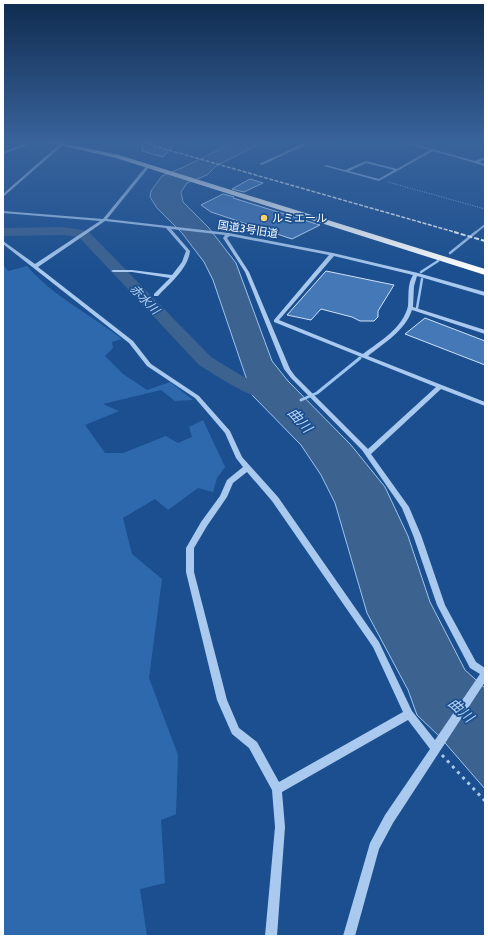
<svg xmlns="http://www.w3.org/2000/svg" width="488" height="939" viewBox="0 0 488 939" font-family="Cabin,'Noto Sans JP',sans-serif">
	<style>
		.green { fill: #2e69ad }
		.water { fill: #3c6290; stroke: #9cc4f0 }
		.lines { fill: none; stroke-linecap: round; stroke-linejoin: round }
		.stream-far2 { stroke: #9cc4f0; stroke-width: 2 }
		.stream-far1 { stroke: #9cc4f0; stroke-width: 2.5 }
		.stream { stroke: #9cc4f0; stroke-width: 3 }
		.river { fill: #3c6290; fill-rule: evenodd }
		.building { fill: #4478b7; stroke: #cfe3fa }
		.path-far1 { stroke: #a9c9ee; stroke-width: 1; stroke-dasharray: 1 1.5; stroke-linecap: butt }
		.path { stroke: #a9c9ee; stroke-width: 3; stroke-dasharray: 3 4.5; stroke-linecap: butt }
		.minor { fill: #a9c9ee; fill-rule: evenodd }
		.highway { fill: #fff; fill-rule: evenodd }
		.rail-far1 { stroke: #fff; stroke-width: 1.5; stroke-dasharray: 4 1.5; stroke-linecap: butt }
		.rail { stroke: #fff; stroke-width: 2; stroke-dasharray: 5 2; stroke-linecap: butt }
		.poi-dot { fill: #ffd166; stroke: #1b4f8f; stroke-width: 1.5 }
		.labels { text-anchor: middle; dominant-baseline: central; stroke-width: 3.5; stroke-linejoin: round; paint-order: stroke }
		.far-poi-label { font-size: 11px; fill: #fff; stroke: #1b4f8f; text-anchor: start }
		.far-street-label { font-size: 11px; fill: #fff; stroke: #1b4f8f }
		.far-water-label { font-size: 12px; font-style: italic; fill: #b5d3f5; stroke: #1b4f8f }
		.water-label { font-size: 14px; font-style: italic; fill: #b5d3f5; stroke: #1b4f8f }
	</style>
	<rect width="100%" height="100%" fill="#1b4f8f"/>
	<!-- green -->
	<path class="green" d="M3,264L8,271L27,266C54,297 90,314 122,339L112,342L113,348L105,356L123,374L147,390L170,382L193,400L175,401L161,390L103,404L119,411L85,425L105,453H123L166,436L178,443L192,437L189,427L203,420L225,467L217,478L213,492L198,488L168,510L155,499L123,518L132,554L162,579L149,678L178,755L176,814L161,820L165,883L140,889L147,936H3Z"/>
	<!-- water -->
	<path class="water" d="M236,141H265L216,166L207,175L187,183L181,192L183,202L209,228L236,263L272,361L288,381L351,445L385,487L408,536L430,602L465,670L485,688V789L440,737L417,715L408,690L367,613L335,503L321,475L301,445L252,395L213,280L204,262L182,233L157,208L150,197L151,191L162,176L184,167Z"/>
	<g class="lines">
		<!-- stream-far2 -->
		<path class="stream-far2" d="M475,233L485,225"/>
		<!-- stream-far1 -->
		<path class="stream-far1" d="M450,253L476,232
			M421,272L438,261
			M417,308L422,279"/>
		<!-- stream -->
		<path class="stream" d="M301,400L317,393L360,358"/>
		<!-- river -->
		<path class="river" d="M63,227L88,231L211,357L244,377L280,392L283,396L280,400C259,405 217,376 199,365L79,237L63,235L3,236V228Z"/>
	</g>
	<!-- building -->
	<path class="building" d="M143,141H177L163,157L142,151Z
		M250,179L263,183L244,192L232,189Z
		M223,194L234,197L233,198L320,225L292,239L211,212L201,205Z
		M326,271L394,285L378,311V317L374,321H360L352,317L321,309L311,320L287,315Z
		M425,318L485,341V365L405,334Z"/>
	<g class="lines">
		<!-- path-far1 -->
		<path class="path-far1" d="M388,182L485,209"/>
		<!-- path -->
		<path class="path" d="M442,755L485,801"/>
		<!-- minor -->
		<path class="minor" d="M32,141H37L3,154V152Z
			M309,141H314L262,165L259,164Z
			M398,141H403L475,161L485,157V159L479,162L485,164V166L433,151L379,181L324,166L326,165L345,170L366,161L397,169L430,150ZM366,163L394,170L379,179L349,171Z
			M61,143L64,144L3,197V194Z
			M147,165L150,166L107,219L229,233L333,253L418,273L485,292V296L417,276L414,286L413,307L485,330V334L412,310C405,331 384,343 368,356L485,402V406L441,389L371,454L409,507L421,535L445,605L476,662L485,668V682L393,823L379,849L355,936H343L370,843L385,815L430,749L408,720L282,792L285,827L277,936H265L275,827L272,790L249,748L232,734L217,700L186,572V548L201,522L220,496L227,480L243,467L236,458L225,433L195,398L147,366L129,343L3,244V241L35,264L100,221L3,213V211L103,219ZM105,221L166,228L186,251L182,262L172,275L132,270H113L111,271L113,272H132L170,278L154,294V296H158C170,283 188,269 190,251L171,229L225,235L223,238L245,272L284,369L291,378L362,450L402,508L413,535L437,605L470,668L480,674L435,740L412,711L379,642L278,497L242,457L230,431L199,396L151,364L133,341L38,267ZM230,236L329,255L274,320V322L436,387L368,449L295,376L290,369L249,272L227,238ZM334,256L413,275C407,285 409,295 408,306C403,328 380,341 363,354L279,320ZM247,472L272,501L373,647L403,712L279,782L257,742L239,728L227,700L194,572V548L207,526L227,497L233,483Z"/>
		<!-- highway -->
		<path class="highway" d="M41,141H52L119,155L485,269V275L116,158Z"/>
		<!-- rail-far1 -->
		<path class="rail-far1" d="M137,141L458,233"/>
		<!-- rail -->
		<path class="rail" d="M454,232L485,241"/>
	</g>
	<!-- sky -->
	<linearGradient id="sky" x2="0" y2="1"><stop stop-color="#0f2b4f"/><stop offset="0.52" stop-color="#39639b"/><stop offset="1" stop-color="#39639b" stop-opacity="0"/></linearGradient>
	<rect width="488" height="272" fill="url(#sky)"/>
	<!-- markers -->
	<circle class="poi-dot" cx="264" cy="218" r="4"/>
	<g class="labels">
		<!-- far-poi labels -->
		<g class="far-poi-label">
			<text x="272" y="218">ルミエール</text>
		</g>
		<!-- far-street labels -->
		<g class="far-street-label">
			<text transform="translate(248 229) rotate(9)">国道3号旧道</text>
		</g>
		<!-- far-water labels -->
		<g class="far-water-label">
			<text transform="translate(145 299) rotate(46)">赤水川</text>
		</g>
		<!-- water labels -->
		<g class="water-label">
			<text transform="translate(300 420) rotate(48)">曲川</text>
			<text transform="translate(461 710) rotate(42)">曲川</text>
		</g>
	</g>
	<!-- border -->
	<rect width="488" height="939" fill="none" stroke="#ffffff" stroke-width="8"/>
</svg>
